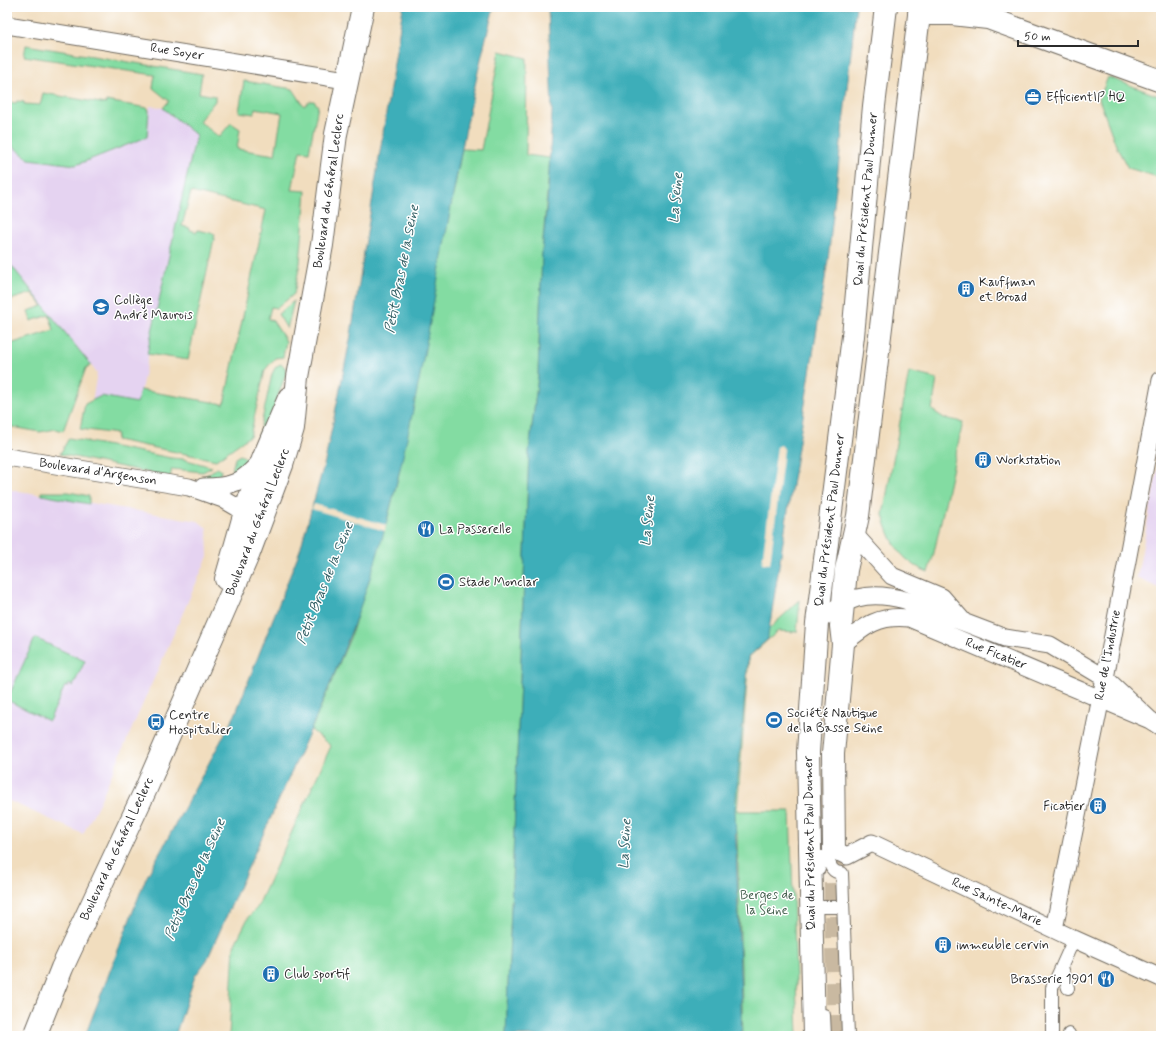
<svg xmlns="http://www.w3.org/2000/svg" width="1168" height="1043" viewBox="0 0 1168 1043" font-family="Mynerve,sans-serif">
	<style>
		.built { fill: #e5d3f1 }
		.green { fill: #83dca2; stroke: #578466 }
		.water { fill: #3daeb9; stroke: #346c72 }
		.pier { fill: #f1ddbe }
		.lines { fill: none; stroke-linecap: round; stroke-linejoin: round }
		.primary-tunnel { stroke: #c9b9a1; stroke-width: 22; stroke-dasharray: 22 11; stroke-linecap: butt }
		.pedestrian-casing { stroke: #70695e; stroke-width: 14 }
		.minor-casing { stroke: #70695e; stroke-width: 19 }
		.secondary-casing { stroke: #70695e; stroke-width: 24 }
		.primary-casing { stroke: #70695e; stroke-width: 24 }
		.pedestrian { stroke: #fff; stroke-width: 12 }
		.minor { stroke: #fff; stroke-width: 17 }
		.secondary { stroke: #fff; stroke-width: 22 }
		.primary { stroke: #fff; stroke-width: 22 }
		.labels { text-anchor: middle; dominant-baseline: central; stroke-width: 3; stroke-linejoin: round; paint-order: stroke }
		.street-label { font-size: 13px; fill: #2b2b2b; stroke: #fff }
		.poi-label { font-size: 13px; fill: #2b2b2b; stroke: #fff; text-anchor: start }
		.park-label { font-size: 13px; fill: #45604f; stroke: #fff }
		.water-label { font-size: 14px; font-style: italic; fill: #325f64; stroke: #fff }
	</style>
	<rect width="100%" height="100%" fill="#fff"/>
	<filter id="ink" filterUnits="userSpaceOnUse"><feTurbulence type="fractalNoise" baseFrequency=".025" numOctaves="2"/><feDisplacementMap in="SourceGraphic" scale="8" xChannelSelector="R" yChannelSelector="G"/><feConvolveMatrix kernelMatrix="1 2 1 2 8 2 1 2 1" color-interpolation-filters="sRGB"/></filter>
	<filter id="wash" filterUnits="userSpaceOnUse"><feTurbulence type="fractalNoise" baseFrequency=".012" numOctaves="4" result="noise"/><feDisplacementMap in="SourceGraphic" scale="16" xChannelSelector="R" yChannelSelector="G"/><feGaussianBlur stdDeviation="0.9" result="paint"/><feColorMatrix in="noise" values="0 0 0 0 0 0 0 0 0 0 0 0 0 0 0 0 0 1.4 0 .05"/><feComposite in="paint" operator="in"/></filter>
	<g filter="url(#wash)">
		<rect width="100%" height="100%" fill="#f1ddbe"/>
		<!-- built -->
		<path class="built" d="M150,106L163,108L196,135L131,436L80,429L85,404L92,402L97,373L7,260V142L29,159L147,137Z
			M1161,450V589L1137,578Z
			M7,489L198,521L207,528L208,556L100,801L83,834L7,800Z"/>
		<!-- green -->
		<path class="green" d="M26,45L202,74L199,93L215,96V101L199,121L219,137L231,123L240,129L237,149L275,155L282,113L255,108L254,114L239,112L244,81L293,89L304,106L310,101H314L318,106L309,152L300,151L292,190L306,191L300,263L294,294L277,308L271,307L268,319L273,321L286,341L283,357L275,358L265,370L250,436L216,460L116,440L117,434L80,429L85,404L101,396L137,403L140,390L224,404L266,210L191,192L182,226L190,228V230L197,232L198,230L215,234L188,360L147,354L196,135L163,108L169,101L153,88L155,75L24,56Z
			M500,51L527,58L526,155L550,158L542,252L538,376L529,452L506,1036H229L234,946L249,916L257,908L331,746L311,730L350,638L386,525L398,478L462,149L481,150Z
			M1108,77L1161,97V178L1128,168L1117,148L1099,99Z
			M43,93L106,104V101L148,108L149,111L147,137L76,165L29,159L7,142V102L16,103L17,101L24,102V104L40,105Z
			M7,260L91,365L86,368L63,431L56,429L40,432L7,426V345L54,330L49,315L31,321L28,311L43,306L32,293L7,301Z
			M294,301L287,329L278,314Z
			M280,364L285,367L286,373L258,453L252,451L258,439L272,374L275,368Z
			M909,372L937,379L932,410L944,418L963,422L933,557L928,572C900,561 891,542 883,515Z
			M69,438L171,458L183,459L212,467L203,472L172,469L170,477L60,454Z
			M240,455L253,461L230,478L235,458Z
			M217,468L221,470L220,479L198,480Z
			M41,492H69L89,496V504L42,495Z
			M800,600L797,632L778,631L749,657L737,811H790L798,1036H743L737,833L728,832L743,653Z
			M35,638L85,661L73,686L69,684L68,687L65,686L49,721L7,700Z"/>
		<!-- water -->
		<path class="water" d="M403,7H494C448,179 432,357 385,528C359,624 318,714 277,804C253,856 230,908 207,960L195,976L175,1036H85L145,880L235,715L300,550L325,461L350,340Z
			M548,7H856L828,260L768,636V639L748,657L735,810L742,1036H506L529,452L538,376L542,252L548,191L552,112Z"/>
		<!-- pier -->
		<path class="pier" d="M781,445L784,449L770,564L762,563L777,447Z
			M314,504L386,525L385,531L312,509Z"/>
	</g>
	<g filter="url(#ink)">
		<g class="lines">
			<!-- primary-tunnel -->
			<path class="primary-tunnel" d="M834,850L838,1036"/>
			<defs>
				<path id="pedestrian" d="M819,869L818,857H828C830,866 832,873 842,873L848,1036
					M820,907H843
					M1062,967L1068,988
					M824,1015L825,1036
					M1052,1033V988L1074,939
					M1069,1034V1036"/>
				<path id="minor" d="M7,25L346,80
					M7,457L189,487L223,499L245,512
					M203,487C233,487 241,483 261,461
					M855,535L892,576L942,597L963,621
					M817,623C845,597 867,590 905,600L1005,638L1050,645L1105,678L1150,720
					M843,644C866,625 879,615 909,618L1150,720L1161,727
					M834,850L847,856L872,843L1074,939L1161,978
					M1054,929L1105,678L1161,380"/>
				<path id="secondary" d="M972,7L988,18L1161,81
					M919,14H952L988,18"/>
				<path id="primary" d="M226,579L245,512L263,459L289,398
					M834,850L833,754L843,644L841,626L846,570L858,516L920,7
					M35,1036L62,968L145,791L249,553L282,465L293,428L298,377L322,245L336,134L363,7
					M814,1036L808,752L817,623L853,336L874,106L886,7"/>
			</defs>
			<!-- pedestrian casing -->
			<use href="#pedestrian" class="pedestrian-casing"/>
			<!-- minor casing -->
			<use href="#minor" class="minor-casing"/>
			<!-- secondary casing -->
			<use href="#secondary" class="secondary-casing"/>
			<!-- primary casing -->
			<use href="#primary" class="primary-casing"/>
			<!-- pedestrian -->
			<use href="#pedestrian" class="pedestrian"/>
			<!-- minor -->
			<use href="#minor" class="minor"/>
			<!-- secondary -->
			<use href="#secondary" class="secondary"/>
			<!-- primary -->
			<use href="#primary" class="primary"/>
		</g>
	</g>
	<!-- icons -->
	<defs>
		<symbol id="office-disc" viewBox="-11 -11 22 22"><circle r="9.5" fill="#1f6fb2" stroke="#fff"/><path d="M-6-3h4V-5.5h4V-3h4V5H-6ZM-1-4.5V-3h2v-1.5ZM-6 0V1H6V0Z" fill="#fff"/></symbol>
		<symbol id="building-disc" viewBox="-11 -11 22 22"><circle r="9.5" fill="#1f6fb2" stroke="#fff"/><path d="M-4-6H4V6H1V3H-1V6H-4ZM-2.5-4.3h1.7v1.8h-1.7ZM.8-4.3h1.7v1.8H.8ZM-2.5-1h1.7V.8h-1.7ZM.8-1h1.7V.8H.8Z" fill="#fff"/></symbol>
		<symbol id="school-disc" viewBox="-11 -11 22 22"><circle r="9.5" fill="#1f6fb2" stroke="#fff"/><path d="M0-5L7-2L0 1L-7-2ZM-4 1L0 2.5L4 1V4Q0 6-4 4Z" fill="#fff"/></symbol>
		<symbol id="restaurant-disc" viewBox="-11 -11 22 22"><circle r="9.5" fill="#1f6fb2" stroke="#fff"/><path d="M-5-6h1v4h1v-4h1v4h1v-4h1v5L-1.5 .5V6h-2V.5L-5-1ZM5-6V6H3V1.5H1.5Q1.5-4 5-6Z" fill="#fff"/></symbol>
		<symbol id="stadium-disc" viewBox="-11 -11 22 22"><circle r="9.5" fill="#1f6fb2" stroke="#fff"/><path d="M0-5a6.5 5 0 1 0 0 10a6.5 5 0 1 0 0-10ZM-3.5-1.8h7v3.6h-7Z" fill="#fff"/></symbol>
		<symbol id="bus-disc" viewBox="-11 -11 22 22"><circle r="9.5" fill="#1f6fb2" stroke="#fff"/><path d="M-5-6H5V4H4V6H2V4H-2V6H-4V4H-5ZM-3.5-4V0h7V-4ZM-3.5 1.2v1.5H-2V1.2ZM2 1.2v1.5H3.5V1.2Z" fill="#fff"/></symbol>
	</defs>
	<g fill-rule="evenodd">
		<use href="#office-disc" x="1023" y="87" width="20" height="20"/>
		<use href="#building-disc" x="956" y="279" width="20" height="20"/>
		<use href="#school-disc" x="91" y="297" width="20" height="20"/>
		<use href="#building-disc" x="973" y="450" width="20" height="20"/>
		<use href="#restaurant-disc" x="416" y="519" width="20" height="20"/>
		<use href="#stadium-disc" x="436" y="572" width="20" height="20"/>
		<use href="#stadium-disc" x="764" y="710" width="20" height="20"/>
		<use href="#bus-disc" x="146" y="712" width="20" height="20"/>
		<use href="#building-disc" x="1088" y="796" width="20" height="20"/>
		<use href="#building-disc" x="933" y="935" width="20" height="20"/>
		<use href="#building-disc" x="261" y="964" width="20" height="20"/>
		<use href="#restaurant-disc" x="1096" y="969" width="20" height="20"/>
	</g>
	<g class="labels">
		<!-- street labels -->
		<g class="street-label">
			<text transform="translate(177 52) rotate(9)">Rue Soyer</text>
			<text transform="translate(329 191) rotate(-82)">Boulevard du Général Leclerc</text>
			<text transform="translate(866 199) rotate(-85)">Quai du Président Paul Doumer</text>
			<text transform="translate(98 472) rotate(9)">Boulevard d'Argenson</text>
			<text transform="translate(830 520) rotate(-83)">Quai du Président Paul Doumer</text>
			<text transform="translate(258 522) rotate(-69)">Boulevard du Général Leclerc</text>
			<text transform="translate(996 654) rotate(22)">Rue Ficatier</text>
			<text transform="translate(1108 655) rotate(-79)">Rue de l'Industrie</text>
			<text transform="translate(810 843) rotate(-91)">Quai du Président Paul Doumer</text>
			<text transform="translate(117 849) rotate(-65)">Boulevard du Général Leclerc</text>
			<text transform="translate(997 902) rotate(25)">Rue Sainte-Marie</text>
		</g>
		<!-- poi labels -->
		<g class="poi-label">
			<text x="1046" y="97">EfficientIP HQ</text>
			<text x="979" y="282">Kauffman<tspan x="979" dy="15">et Broad</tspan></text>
			<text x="114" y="300">Collège<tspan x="114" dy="15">André Maurois</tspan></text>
			<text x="996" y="460">Workstation</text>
			<text x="439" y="529">La Passerelle</text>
			<text x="459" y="582">Stade Monclar</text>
			<text x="787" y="713">Société Nautique<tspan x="787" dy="15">de la Basse Seine</tspan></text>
			<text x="169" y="715">Centre<tspan x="169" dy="15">Hospitalier</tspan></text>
			<text x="1085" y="806" text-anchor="end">Ficatier</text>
			<text x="956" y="945">immeuble cervin</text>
			<text x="284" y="974">Club sportif</text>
			<text x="1093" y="979" text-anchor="end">Brasserie 1901</text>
		</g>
		<!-- park labels -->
		<g class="park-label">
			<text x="767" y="895">Berges de<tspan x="767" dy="15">la Seine</tspan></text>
		</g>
		<!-- water labels -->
		<g class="water-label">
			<text transform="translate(676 198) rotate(-85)">La Seine</text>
			<text transform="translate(402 269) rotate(-79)">Petit Bras de la Seine</text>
			<text transform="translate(648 521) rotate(-85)">La Seine</text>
			<text transform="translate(325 583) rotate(-68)">Petit Bras de la Seine</text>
			<text transform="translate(625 844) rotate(-87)">La Seine</text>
			<text transform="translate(195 879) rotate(-66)">Petit Bras de la Seine</text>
		</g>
	</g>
	<!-- margin -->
	<rect width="1168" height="1043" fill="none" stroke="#fff" stroke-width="24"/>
	<!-- scale -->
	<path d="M1018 40v6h120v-6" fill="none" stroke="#2b2b2b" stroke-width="2"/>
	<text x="1024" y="40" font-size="12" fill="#2b2b2b" stroke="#ffffff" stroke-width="3" paint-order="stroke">50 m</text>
</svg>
